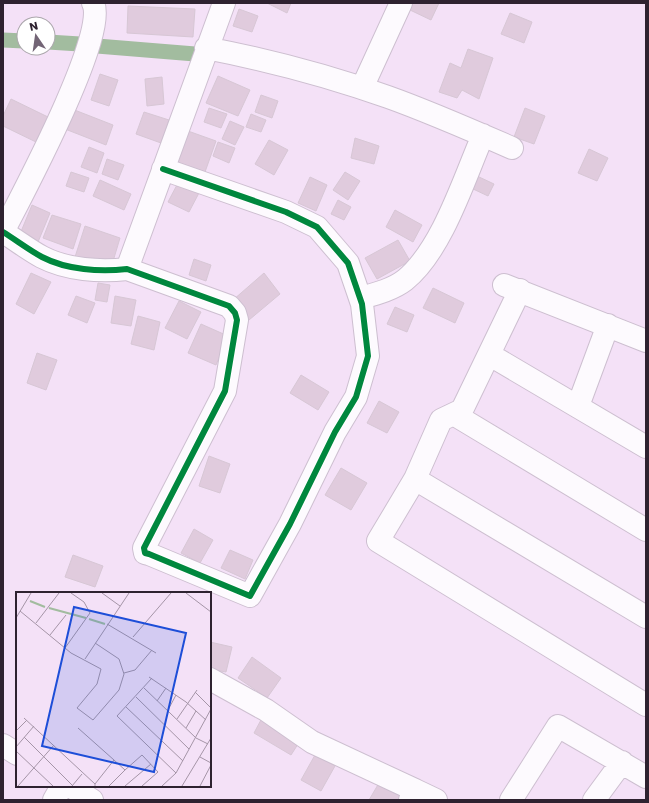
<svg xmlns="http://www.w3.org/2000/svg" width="649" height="803" viewBox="0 0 649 803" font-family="Poppins,sans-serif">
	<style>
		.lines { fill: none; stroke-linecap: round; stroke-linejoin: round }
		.canal { stroke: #a2bc9f; stroke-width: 15 }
		.building { fill: #e0cbdd; stroke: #d7c7d5 }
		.minor-casing { stroke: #cdbfd0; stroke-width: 24 }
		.minor { stroke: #fdfafe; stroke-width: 22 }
		.cycleway-casing { stroke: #fff; stroke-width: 8 }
		.cycleway { stroke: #00873e; stroke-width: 6 }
		.inset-river { fill: none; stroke: #a2bc9f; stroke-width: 2 }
		.inset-road { fill: none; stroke: #a595a7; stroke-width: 1 }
		.view { fill: #1d4ed8; fill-opacity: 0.15; stroke: #1d4ed8; stroke-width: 2 }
		.inset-edge { fill: none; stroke: #2e2230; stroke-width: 2 }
	</style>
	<rect width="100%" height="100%" fill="#f4e1f7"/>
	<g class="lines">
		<!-- canal -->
		<path class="canal" d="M3,40L24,41
			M48,42L80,44
			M97,46L195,54"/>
	</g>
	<!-- building -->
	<path class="building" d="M267,3H291L287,13Z
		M413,3H439L431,20L410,10Z
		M128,6L195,9L193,37L127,33Z
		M239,9L258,16L252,32L233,26Z
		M510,13L532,22L524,43L501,34Z
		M468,49L493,58L479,99L462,90L457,98L439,92L450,63L461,68Z
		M100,74L118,80L109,106L91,100Z
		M218,76L250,90L238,116L206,103Z
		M162,77L164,104L147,106L145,79Z
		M261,95L278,101L272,118L255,112Z
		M11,99L48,117L36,142L3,126V116Z
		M209,108L227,114L221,128L204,122Z
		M525,108L545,116L534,144L514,137Z
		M72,109L113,125L106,145L65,129Z
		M144,112L169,120L161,143L136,134Z
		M251,114L266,120L261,132L246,127Z
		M230,121L244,127L235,145L222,139Z
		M188,131L216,141L205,172L177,162Z
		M355,138L379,146L374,164L351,158Z
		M269,140L288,150L274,175L255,164Z
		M218,142L235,148L229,163L213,156Z
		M89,147L104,153L97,173L81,167Z
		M589,149L608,158L597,181L578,173Z
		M107,159L124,165L118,180L102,174Z
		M71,172L89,178L84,192L66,186Z
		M345,172L360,181L348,200L333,190Z
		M477,176L494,184L488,196L471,188Z
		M310,177L327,185L316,211L298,203Z
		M100,180L131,194L124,210L93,196Z
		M179,181L200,191L189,212L168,202Z
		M338,200L351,207L344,220L331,214Z
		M32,205L50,213L38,242L20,234Z
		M395,210L422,225L413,242L386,227Z
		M52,215L81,224L73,249L43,238Z
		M85,226L120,238L111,268L75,257Z
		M398,240L410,261L377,279L365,258Z
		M194,259L211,265L206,281L189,275Z
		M31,273L51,282L34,314L16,304Z
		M264,273L280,294L249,320L233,300Z
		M98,283L110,285L107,302L95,300Z
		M433,288L464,303L455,323L423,308Z
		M76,296L95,303L87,323L68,315Z
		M115,296L136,300L131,326L111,323Z
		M179,301L201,312L187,339L165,328Z
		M395,307L414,315L407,332L387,324Z
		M138,316L160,322L154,350L131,344Z
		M201,324L228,336L216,365L188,353Z
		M37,353L57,360L46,390L27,383Z
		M301,375L329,392L318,410L290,393Z
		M379,401L399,412L387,433L367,423Z
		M209,456L230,464L220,493L199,486Z
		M341,468L367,483L351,510L325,495Z
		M194,529L213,540L200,563L181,553Z
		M230,550L253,560L245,579L221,568Z
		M73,555L103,566L95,587L65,577Z
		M210,642L232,647L226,672L210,669Z
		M252,657L281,678L267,698L238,678Z
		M262,718L300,741L291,755L254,733Z
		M315,755L335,766L321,791L301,780Z
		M379,783L407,800H369Z"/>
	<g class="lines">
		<defs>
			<path id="minor" d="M206,48C268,60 329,76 388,97C430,112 471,130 512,148
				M362,88L401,3
				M3,232C16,240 29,250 42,257C67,270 100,272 127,269L229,306L235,313L237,320L225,391L144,548L145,553L149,554L250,596L290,524L335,432L356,397L368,356L362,304L348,263L317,227L286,212L163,169
				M3,232C21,197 109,33 93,3
				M127,269L224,3
				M504,285L646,341
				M520,290L462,410L441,420L415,479L378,541L646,705
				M360,298C375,294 392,290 405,280C442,250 464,179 483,135
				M490,355L646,447
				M578,406L608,325
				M455,415L646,530
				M415,479L646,617
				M210,679L266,710L312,742L415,790L410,800
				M3,745L17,754
				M70,786L92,800
				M415,790L436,800
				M54,800L62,786
				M511,800L558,726L646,777
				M594,800L622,762"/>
		</defs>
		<!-- minor casing -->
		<use href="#minor" class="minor-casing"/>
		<!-- minor -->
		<use href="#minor" class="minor"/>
		<defs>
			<path id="cycleway" d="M3,232C16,240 29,250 42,257C67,270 100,272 127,269L229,306L235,313L237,320L225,391L144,548L145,553L149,554L250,596L290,524L335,432L356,397L368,356L362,304L348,263L317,227L286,212L163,169"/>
		</defs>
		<!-- cycleway casing -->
		<use href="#cycleway" class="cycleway-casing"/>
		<!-- cycleway -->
		<use href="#cycleway" class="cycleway"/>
	</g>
	<!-- overview -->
	<g transform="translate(16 592)">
		<rect width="195" height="195" fill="#f4e1f7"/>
		<path class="inset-river" d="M14,9L29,15M33,16L70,26M73,27L89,32"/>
		<path class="inset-road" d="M86,1L104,14M170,1L195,20M4,19L55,61L85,77L81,92L61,116L77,128L103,98L108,82L103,67L79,51M0,26L15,1M20,31L43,1M91,32L140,61M34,43L50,23M117,45L155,1M49,56L74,21L68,10L55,1M69,67L113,1M108,81L119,78L136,58M133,85L170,110L190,128M136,86L101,124L160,181M128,96L180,146L192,152M179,100L195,116M120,105L173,157M141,109L150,96M110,115L167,169M152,118L160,103M8,126L79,192M161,127L181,98M62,136L98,168L79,192V194M170,136L180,119M0,139L11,128M8,145L57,194M0,155L18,134M0,159L37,194M184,165L195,171M98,168L109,178L126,163L142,180L126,194M2,194L38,153M56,194L66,182M93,194L109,178M109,194L135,172M146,194L160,181L195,117M166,194L195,146M184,194L195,173"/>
		<path class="view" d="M58,15L170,41L138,180L26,154Z"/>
		<rect width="195" height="195" class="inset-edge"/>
	</g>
	<!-- border -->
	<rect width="649" height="803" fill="none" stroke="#2e2230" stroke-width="8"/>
	<!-- north arrow -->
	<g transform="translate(36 36) rotate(347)"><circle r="19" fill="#ffffff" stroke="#aba7ac"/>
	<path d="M0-3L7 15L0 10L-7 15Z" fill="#736576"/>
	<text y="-6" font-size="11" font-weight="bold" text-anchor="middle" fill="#2e2230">N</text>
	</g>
</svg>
